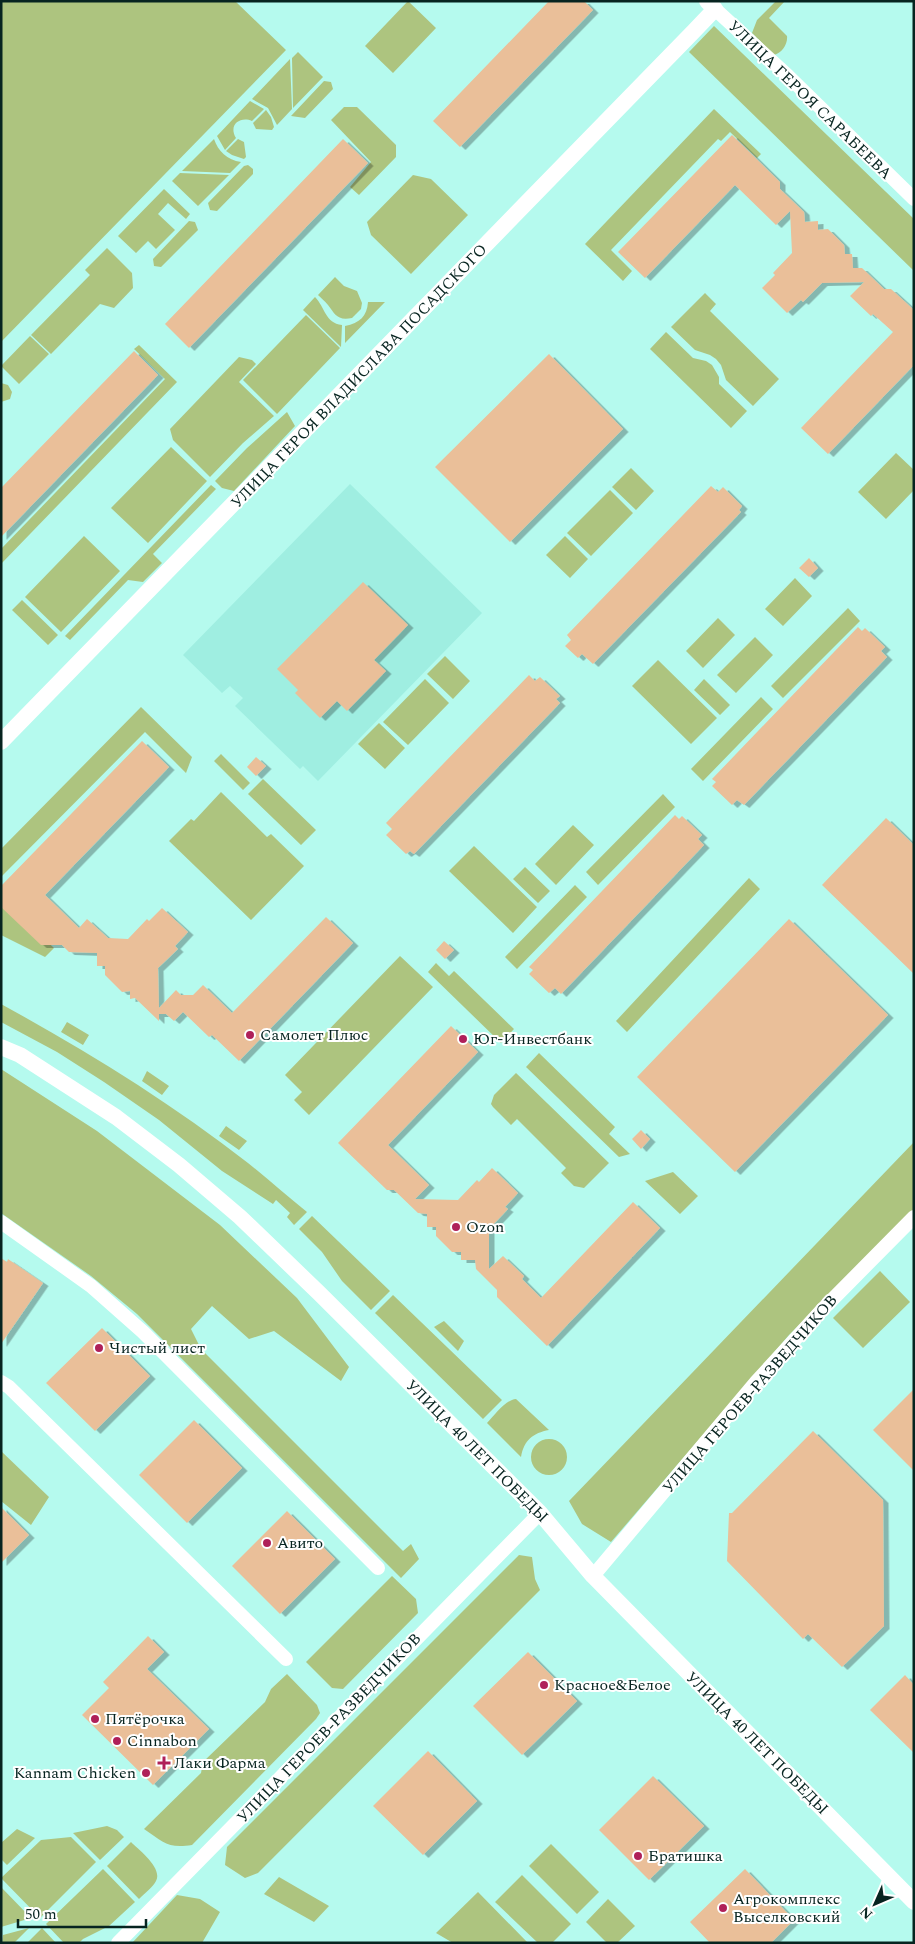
<svg xmlns="http://www.w3.org/2000/svg" width="915" height="1944" viewBox="0 0 915 1944" font-family="Spectral,serif">
	<style>
		.built { fill: #9feee1 }
		.green { fill: #adc47f }
		.building { fill: #eabf99; filter: url(#shadow) }
		.lines { fill: none; stroke-linecap: round; stroke-linejoin: round }
		.minor { stroke: #fff; stroke-width: 14 }
		.tertiary { stroke: #fff; stroke-width: 16 }
		.poi-dot { fill: #af2059; stroke: #fff; stroke-width: 2 }
		.labels { text-anchor: middle; dominant-baseline: central; stroke-width: 4; stroke-linejoin: round; paint-order: stroke }
		.street-label { font-size: 16px; fill: #072420; stroke: #fff }
		.poi-label { font-size: 16px; fill: #072420; stroke: #fff; text-anchor: start }
	</style>
	<defs>
		<filter id="shadow"><feDropShadow dx="5.5" dy="3" stdDeviation="0" flood-color="#0004"/></filter>
	</defs>
	<rect width="100%" height="100%" fill="#b5faee"/>
	<!-- built -->
	<path class="built" d="M350,484L482,613L318,781L303,766L300,769L235,706L243,698L233,689L230,686L222,693L183,655Z"/>
	<!-- green -->
	<path class="green" d="M1,1H235L286,50L1,342Z
		M408,1L436,28L393,73L365,46Z
		M776,1H785L769,18L787,36C788,44 782,53 774,55L752,33L757,20Z
		M714,26L914,219V271L689,52Z
		M298,52L323,77L293,108L292,58Z
		M290,59L292,109L277,125L268,108L252,99Z
		M324,81L331,82L333,89L305,118L291,116Z
		M250,101L264,109L252,121C240,116 228,125 236,138L225,150L217,136Z
		M344,107H357L396,145V157L359,195L350,187L371,162L331,120Z
		M714,109L761,154L757,158L730,132L721,141L718,139L611,250L632,271L623,281L585,244Z
		M266,110L271,117L274,127L272,130L256,129L253,123Z
		M214,139C218,151 227,160 241,162L230,173L182,171Z
		M238,139L244,142L246,157L244,159L232,155L226,151Z
		M248,165L253,169V174L217,211L210,210L208,203L244,166Z
		M180,173L229,175L198,206L172,181Z
		M413,175L431,179L468,215L411,274L371,235L367,222Z
		M164,189L190,214L186,219L168,203L158,214L175,230L156,249L148,241L136,253L118,236Z
		M189,221L195,222L198,230L161,267L154,266L153,259Z
		M107,248L132,273L133,288L114,308L100,304L51,354L31,335L90,275L85,270Z
		M335,277L344,286L357,291L362,303L361,309L352,318C337,321 335,314 328,305C325,301 321,298 318,295Z
		M705,293L716,304L710,311L779,379L753,406L726,380L721,365L716,359L710,355L695,350L671,327Z
		M315,297C325,307 325,323 342,325L341,347L303,310Z
		M368,302H385L345,343V326C360,323 367,316 368,302Z
		M306,315L340,348L277,414L243,380Z
		M666,332L693,358L706,361L712,365L719,377V384L747,411L731,428L650,349Z
		M30,336L49,354L19,384L1,366Z
		M139,345L177,382L1,564V549L165,379L134,349Z
		M239,357L252,360L256,364L239,382L274,416L243,443L210,477L173,440L170,429Z
		M1,383L8,385L12,392L10,399L1,402Z
		M287,412L295,426L234,491L222,488L215,481L247,448Z
		M171,447L207,481L148,543L111,508Z
		M896,453L914,470V490L886,519L858,492Z
		M631,468L654,491L636,510L612,487Z
		M211,485L216,489L153,554L162,563L143,582L128,580L70,640L65,636Z
		M610,490L633,513L591,556L567,533Z
		M84,536L120,571L61,632L25,597Z
		M565,536L588,559L570,578L546,555Z
		M795,578L812,596L783,626L765,609Z
		M22,600L58,635L48,645L12,610Z
		M848,608L860,621L783,698L771,686Z
		M718,618L735,635L703,668L686,651Z
		M755,637L773,655L736,693L717,675Z
		M445,656L470,681L453,699L427,674Z
		M658,660L717,718L691,744L632,686Z
		M425,679L449,703L408,745L383,722Z
		M704,679L730,705L720,715L694,690Z
		M761,697L773,709L703,781L691,769Z
		M141,707L192,757L186,773L145,732L1,877V849Z
		M379,723L405,748L385,769L358,744Z
		M221,754L250,783L243,790L214,761Z
		M263,779L316,830L301,845L248,794Z
		M221,792L267,837L271,834L304,866L251,920L169,841L191,819L194,821Z
		M663,794L675,807L598,885L586,872Z
		M573,825L594,845L556,885L535,864Z
		M474,846L537,907L513,933L449,871Z
		M525,867L550,891L538,903L513,879Z
		M749,878L760,889L627,1032L616,1021Z
		M575,885L587,897L517,969L505,957Z
		M1,898L54,948L45,957L1,935Z
		M400,956L433,987L309,1115L294,1100L302,1092L285,1075Z
		M436,963L449,976L454,971L514,1029L501,1043L428,972Z
		M1,1004C87,1051 171,1103 248,1163C268,1179 287,1196 307,1212L294,1225L287,1217L290,1213L276,1200L273,1204L222,1171L159,1120L104,1082L57,1052L1,1022Z
		M67,1022L89,1035L83,1045L61,1032Z
		M539,1053L615,1127L609,1134L630,1154L619,1157L526,1067Z
		M1,1069L97,1131L220,1225L297,1298L349,1367L341,1381L274,1331L249,1339L212,1306L191,1329L201,1349L403,1551L411,1544L419,1559L401,1578L137,1314L91,1276L1,1213Z
		M147,1071L169,1086L162,1095L142,1081Z
		M516,1073L609,1163L584,1188L574,1186L561,1173L566,1168L517,1119L511,1125L493,1107L491,1104L494,1095Z
		M226,1126L247,1141L239,1150L219,1136Z
		M914,1142V1213L789,1335L611,1542L582,1524L569,1501Z
		M673,1172L698,1196L680,1214L645,1181Z
		M312,1216L390,1291L371,1310L342,1281L322,1252L299,1229Z
		M880,1271L910,1302L863,1348L833,1318Z
		M393,1295L502,1400L483,1419L375,1313Z
		M444,1321L464,1341L458,1351L434,1327Z
		M516,1399L549,1430C533,1433 524,1440 521,1457L487,1423C495,1415 505,1400 516,1399Z
		M531 1457a18 18 0 1 1 36 0a18 18 0 1 1-36 0Z
		M1,1451L49,1497L31,1525L1,1501Z
		M519,1555L532,1557L535,1579L540,1590L258,1873L245,1878L225,1865L227,1847Z
		M392,1576L416,1599L418,1613L343,1689L332,1688L306,1662Z
		M287,1674L317,1705L320,1713L316,1719L192,1845C168,1849 163,1842 144,1829L201,1773L203,1762L265,1702L271,1689Z
		M107,1826L117,1830L124,1837L100,1860L73,1833Z
		M17,1829L35,1838L7,1865L1,1859V1843Z
		M71,1837L96,1862L40,1918L1,1878L41,1840Z
		M131,1842C139,1850 163,1868 156,1881C153,1887 145,1893 139,1899L107,1866Z
		M551,1844L599,1892L577,1914L529,1866Z
		M103,1869L135,1902L109,1926L83,1939L79,1943H64L46,1924Z
		M522,1875L571,1924L552,1943H538L495,1902Z
		M279,1877L329,1906L314,1922L264,1894Z
		M1,1887L31,1918L1,1927Z
		M478,1892L528,1943H453L436,1933Z
		M177,1895L200,1899L220,1912L202,1943H132Z
		M608,1899L635,1926L617,1943H607L586,1922Z
		M29,1928L14,1943H2L3,1935Z
		M42,1928L56,1943H27Z"/>
	<!-- building -->
	<path class="building" d="M549,1H584L593,10L460,147L433,121Z
		M732,135L780,182V189L804,212L805,222L818,221V230L828,229L844,245L845,254H852L853,268H862L884,289H891L914,310V365L828,454L801,428L893,332L873,314L871,316L850,296L864,282L822,283L803,302L801,300L787,313L762,288L775,275L773,273L792,253L790,211L776,225L735,185L645,278L618,252Z
		M343,139L368,163L189,348L165,324Z
		M134,351L158,375L1,537V488Z
		M549,354L623,429L510,542L435,467Z
		M711,486L718,492L723,487L742,506L739,510L741,512L593,664L582,654L578,658L565,646L571,640L567,635Z
		M809,558L818,568L809,577L799,568Z
		M363,582L408,625L374,660L386,671L347,711L337,701L320,718L295,693L298,690L277,669Z
		M858,627L862,631L865,628L885,647L881,651L887,657L744,805L737,800L732,805L712,786L716,782L712,779Z
		M529,675L535,681L540,677L560,696L556,699L560,703L414,854L410,851L406,854L386,835L392,829L386,823Z
		M142,741L169,767L45,895L79,928L87,919L108,938L128,939L147,919L149,921L162,908L188,932L175,946L178,949L158,968L159,1008L176,990L181,995H193L203,985L232,1013L326,917L353,943L239,1061L212,1035L209,1037L183,1012L174,1021L166,1014H159V1021L135,998L130,999V991L122,992L105,975V966H97V953L69,952L62,945H41L1,907V886Z
		M256,757L266,766L256,776L247,767Z
		M675,815L679,819L682,816L702,835L698,839L704,845L561,994L555,988L549,993L529,974L533,970L529,967Z
		M886,818L914,845V974L822,885Z
		M789,919L888,1015L735,1172L637,1077Z
		M444,941L454,950L445,959L436,950Z
		M451,1026L478,1052L388,1145L429,1185L415,1199L458,1200L477,1180L479,1182L492,1168L518,1193L505,1207L508,1209L489,1229V1269L503,1256L524,1276L522,1279L541,1298L633,1202L660,1228L547,1346L497,1297V1290L476,1269L475,1260H461V1252H452L436,1236V1227H427V1214L418,1213L394,1190H387L338,1143Z
		M641,1130L650,1139L641,1149L632,1139Z
		M1,1258L7,1262L8,1259L43,1283L1,1344Z
		M102,1328L150,1376L95,1431L46,1383Z
		M914,1389V1471L873,1430Z
		M194,1420L242,1468L187,1523L139,1475Z
		M813,1431L883,1500L884,1626L842,1667L808,1634L803,1639L727,1561L729,1513H732Z
		M1,1507L29,1535L1,1563Z
		M287,1511L335,1559L280,1614L232,1566Z
		M148,1636L164,1652L147,1669L209,1729L153,1785L82,1715L109,1688L103,1682Z
		M528,1652L577,1701L522,1755L473,1706Z
		M905,1675L914,1685V1753L870,1710Z
		M428,1751L477,1801L423,1855L373,1806Z
		M653,1776L704,1826L649,1880L599,1830Z
		M745,1869L794,1920L771,1943H710L690,1922Z"/>
	<g class="lines">
		<!-- minor -->
		<path class="minor" d="M715,9L788,76L914,199
			M1,1222L91,1286L143,1332L378,1568
			M1,1382L9,1387L286,1659
			M593,1576L756,1382L821,1311L914,1217
			M118,1943L540,1513"/>
		<!-- tertiary -->
		<path class="tertiary" d="M1,742L694,31L715,9L707,1
			M1,1047L20,1055L116,1117L179,1165L240,1217L319,1293L540,1513L593,1576L914,1902"/>
	</g>
	<!-- markers -->
	<g class="poi-dot">
		<circle cx="250" cy="1035" r="5"/>
		<circle cx="463" cy="1039" r="5"/>
		<circle cx="456" cy="1227" r="5"/>
		<circle cx="99" cy="1348" r="5"/>
		<circle cx="267" cy="1543" r="5"/>
		<circle cx="544" cy="1685" r="5"/>
		<circle cx="95" cy="1719" r="5"/>
		<circle cx="117" cy="1741" r="5"/>
		<path d="M161.5 1755.5h5v5h5v5h-5v5h-5v-5h-5v-5h5z"/>
		<circle cx="146" cy="1773" r="5"/>
		<circle cx="638" cy="1856" r="5"/>
		<circle cx="723" cy="1908" r="5"/>
	</g>
	<g class="labels">
		<!-- street labels -->
		<g class="street-label">
			<text transform="translate(810 100) rotate(44)">УЛИЦА ГЕРОЯ САРАБЕЕВА</text>
			<text transform="translate(359 376) rotate(-46)">УЛИЦА ГЕРОЯ ВЛАДИСЛАВА ПОСАДСКОГО</text>
			<text transform="translate(750 1394) rotate(-49)">УЛИЦА ГЕРОЕВ-РАЗВЕДЧИКОВ</text>
			<text transform="translate(477 1451) rotate(45)">УЛИЦА 40 ЛЕТ ПОБЕДЫ</text>
			<text transform="translate(329 1728) rotate(-46)">УЛИЦА ГЕРОЕВ-РАЗВЕДЧИКОВ</text>
			<text transform="translate(757 1743) rotate(45)">УЛИЦА 40 ЛЕТ ПОБЕДЫ</text>
		</g>
		<!-- poi labels -->
		<g class="poi-label">
			<text x="260" y="1035">Самолет Плюс</text>
			<text x="473" y="1039">Юг-Инвестбанк</text>
			<text x="466" y="1227">Ozon</text>
			<text x="109" y="1348">Чистый лист</text>
			<text x="277" y="1543">Авито</text>
			<text x="554" y="1685">Красное&amp;Белое</text>
			<text x="105" y="1719">Пятёрочка</text>
			<text x="127" y="1741">Cinnabon</text>
			<text x="174" y="1763">Лаки Фарма</text>
			<text x="136" y="1773" text-anchor="end">Kannam Chicken</text>
			<text x="648" y="1856">Братишка</text>
			<text x="733" y="1899">Агрокомплекс<tspan x="733" dy="18">Выселковский</tspan></text>
		</g>
	</g>
	<!-- border -->
	<rect width="915" height="1944" fill="none" stroke="#072420" stroke-width="5"/>
	<!-- north arrow -->
	<g transform="translate(875 1904) rotate(225)" stroke="#ffffff" stroke-width="4" paint-order="stroke">
	<path d="M0-4L9 19L0 12L-9 19Z" fill="#072420"/>
	<text y="-8" font-size="14" font-weight="bold" text-anchor="middle" fill="#072420">N</text>
	</g>
	<!-- scale -->
	<path d="M18 1919v8h128v-8" fill="none" stroke="#072420" stroke-width="2.5"/>
	<text x="25" y="1919" font-size="15" fill="#072420" stroke="#ffffff" stroke-width="4" paint-order="stroke">50 m</text>
</svg>
